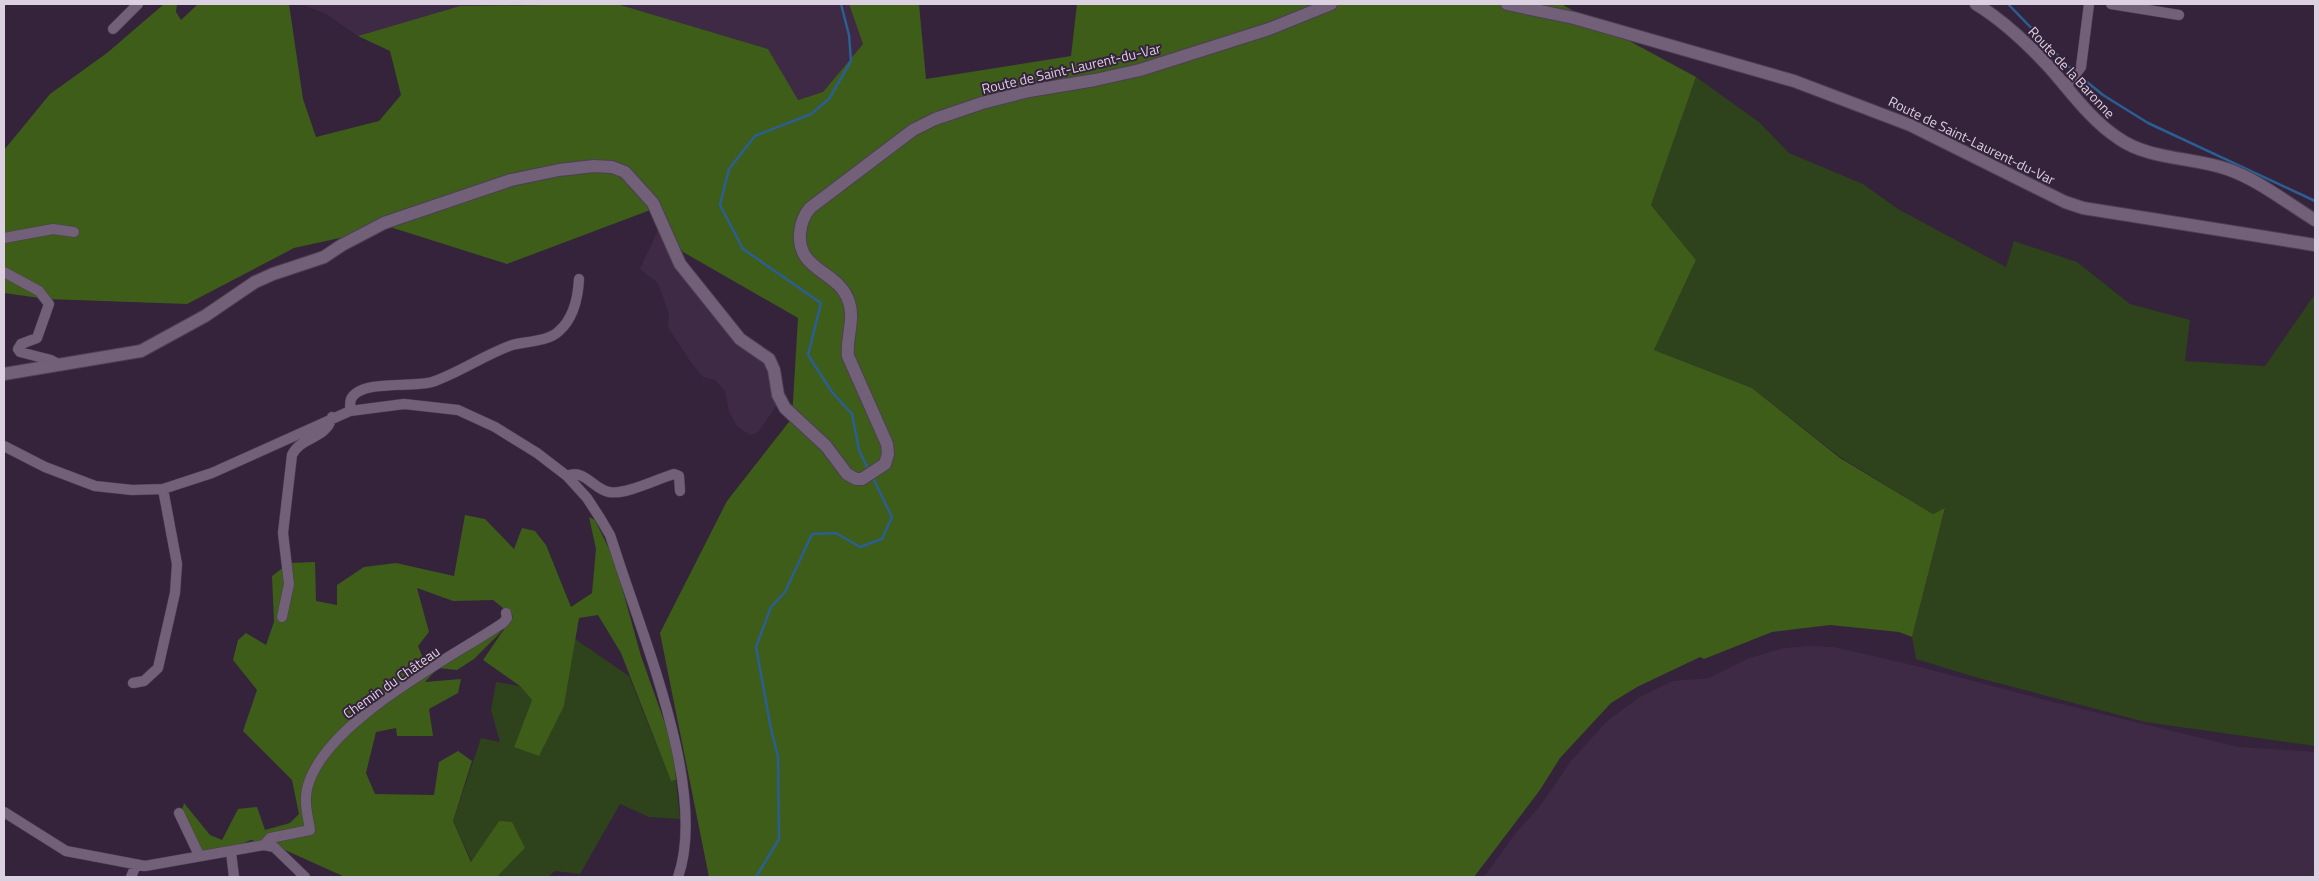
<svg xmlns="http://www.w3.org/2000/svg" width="2319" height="881" viewBox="0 0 2319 881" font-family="'Titillium Web',sans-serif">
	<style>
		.built { fill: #3f2a46 }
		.green { fill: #2e421b }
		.forest { fill: #3d5d19 }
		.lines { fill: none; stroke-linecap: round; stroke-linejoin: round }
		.stream { stroke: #2b5e93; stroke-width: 2.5 }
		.minor-casing { stroke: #4d3f53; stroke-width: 11 }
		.tertiary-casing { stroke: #4d3f53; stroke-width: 14 }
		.secondary-casing { stroke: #4d3f53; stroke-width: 14 }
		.minor { stroke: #725f78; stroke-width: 10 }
		.tertiary { stroke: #725f78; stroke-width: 12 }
		.secondary { stroke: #725f78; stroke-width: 12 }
		.labels { text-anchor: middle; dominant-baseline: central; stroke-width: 4; stroke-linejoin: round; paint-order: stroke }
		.street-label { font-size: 14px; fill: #dcd1e0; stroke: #34233a }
	</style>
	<rect width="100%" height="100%" fill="#34233a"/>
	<!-- built -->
	<path class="built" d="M302,4H587L460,6L358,36L326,14Z
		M617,4H849L863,44L823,92L797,100L768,49Z
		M659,228L766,364L772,379L776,406L758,432L750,435L737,426L729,412L725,391L715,380L703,377L690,361L668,327L669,314L658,283L640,269Z
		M1810,646L1834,647L1912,665L2053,702L2238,747L2315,752V877H1484L1516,833L1540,806L1571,761L1606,722L1638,698L1673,681L1709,678L1749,658L1784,648Z"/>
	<!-- green -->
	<path class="green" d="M1696,77L1759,122L1789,153L1863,184L1898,209L2006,267L2014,241L2077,262L2130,304L2190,320L2185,361L2265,366L2315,294V746L2145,722L1975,677L1916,659L1912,637L1945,509L1933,514L1840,457L1752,388L1654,350L1696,260L1651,205Z
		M575,639L629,676L671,781L676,780L680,819L649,817L620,804L580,874L555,871L548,877H497L525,848L499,821L472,862L453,821L481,738L500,742L491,710L496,682L520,686L532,700L514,747L564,706Z"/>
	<!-- forest -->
	<path class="forest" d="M164,4H177L176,12L181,20L198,4H289L303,99L316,137L379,121L401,95L390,51L358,36L460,6L617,4L768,49L798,100L823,92L863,44L849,4H919L926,79L1071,56L1077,4H1561L1696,77L1651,205L1696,260L1654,350L1752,388L1840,458L1933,514L1945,508L1912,637L1899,632L1830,625L1772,632L1704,659L1700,657L1637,687L1611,703L1560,758L1540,790L1474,877H709L660,633L727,501L792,418L798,318L683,252L653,209L507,264L390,227L294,248L187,304L47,299L4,293V150L50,94L107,53Z
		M465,515L485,519L514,549L522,528L535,531L546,545L571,607L592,593L596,549L589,517L595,520L614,559L641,656L673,746L676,780L671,781L621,653L598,615L579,618L564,706L539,756L514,747L532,700L520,686L483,660L513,616L493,600L453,601L417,588L429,632L418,646L425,663L502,631L474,659L457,670L438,668L425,682L461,679L458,693L429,709L433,736H397L396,728L376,732L366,773L375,794L434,795L439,762L458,751L472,761L453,821L471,862L499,821L512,822L525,848L497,877H345L276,846L251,840L225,850L199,852L181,814L184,803L210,835L222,840L238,809L257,807L265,830L290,823L299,814L292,780L243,731L257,690L233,660L238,640L246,633L266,645L274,622L272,576L289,563L315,562L316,601L337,605V585L364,567L396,563L454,576Z"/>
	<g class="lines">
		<!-- stream -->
		<path class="stream" d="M841,4L849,35L851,61L829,99L811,114L755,136L729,169L720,205L743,249L821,303L808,355L832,392L852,414L859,450L869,471
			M2008,4L2073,71
			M2082,78L2103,95L2148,123L2315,201
			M756,877L779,839L778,757L771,729L756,647L771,607L785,592L812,534L836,533L860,547L882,539L892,517L873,478"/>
		<defs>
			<path id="minor" d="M2111,4L2179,15
				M113,29L138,4
				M2066,87L2081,67L2089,4
				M4,238L53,229L74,232
				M4,272L39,291L49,304L37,338L21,344L18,349L20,352L51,360L60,365
				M350,411C350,407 350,402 351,399C361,379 413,388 432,382C459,373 484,355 512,345C526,341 548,342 559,331C574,318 578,298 579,279
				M4,446L45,467L95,486L132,490L163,489L212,473L350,411L404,404L458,410L495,427L537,453L567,476L587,498L600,518L610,535L616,553C643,638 708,792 678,877
				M567,476C584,468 593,489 609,492C626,495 657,479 674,474L679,476L680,491
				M282,617L289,584L283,533L292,455C301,436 326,440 332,417
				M133,683L144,681L158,668L175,593L177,564L163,489
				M4,812L66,851L145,866L264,845L274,847L305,877
				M179,813L199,855
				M264,845L270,838L310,830C308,816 304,804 307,789C322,723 449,659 503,623L507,618L506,613
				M231,852L234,877
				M131,877L136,865"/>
			<path id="tertiary" d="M1507,4L1574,18L1794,81L1910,125L2065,202L2083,208L2315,245
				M4,374L141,351L205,316L255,282L273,274L324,257L342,245L384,223L511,180L559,170L594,166L612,167L625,172L653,203L680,264L740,339L769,359L774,370L778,395L785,408L826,446L847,474L856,479H862L885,464L888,454L887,444L848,356C846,338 855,319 849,302C839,270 797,272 800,233C801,223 804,215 810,208L913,130L935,119L982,103L1029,91L1095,80L1140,70L1269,29L1331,4"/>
			<path id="secondary" d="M1976,4C2004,21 2028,44 2050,68C2072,93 2091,120 2118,138C2149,160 2192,157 2227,169C2259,180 2287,203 2315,220"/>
		</defs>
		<!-- minor casing -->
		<use href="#minor" class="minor-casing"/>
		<!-- tertiary casing -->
		<use href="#tertiary" class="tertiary-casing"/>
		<!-- secondary casing -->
		<use href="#secondary" class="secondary-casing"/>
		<!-- minor -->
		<use href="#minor" class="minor"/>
		<!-- tertiary -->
		<use href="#tertiary" class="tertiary"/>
		<!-- secondary -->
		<use href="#secondary" class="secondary"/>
	</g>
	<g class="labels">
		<!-- street labels -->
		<g class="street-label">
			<text transform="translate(1071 68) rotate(-13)">Route de Saint-Laurent-du-Var</text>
			<text transform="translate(2072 72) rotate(47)">Route de la Baronne</text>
			<text transform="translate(1972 140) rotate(26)">Route de Saint-Laurent-du-Var</text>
			<text transform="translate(391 682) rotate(-35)">Chemin du Château</text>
		</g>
	</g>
	<!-- border -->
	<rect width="2319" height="881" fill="none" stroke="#dcd1e0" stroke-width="10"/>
</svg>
